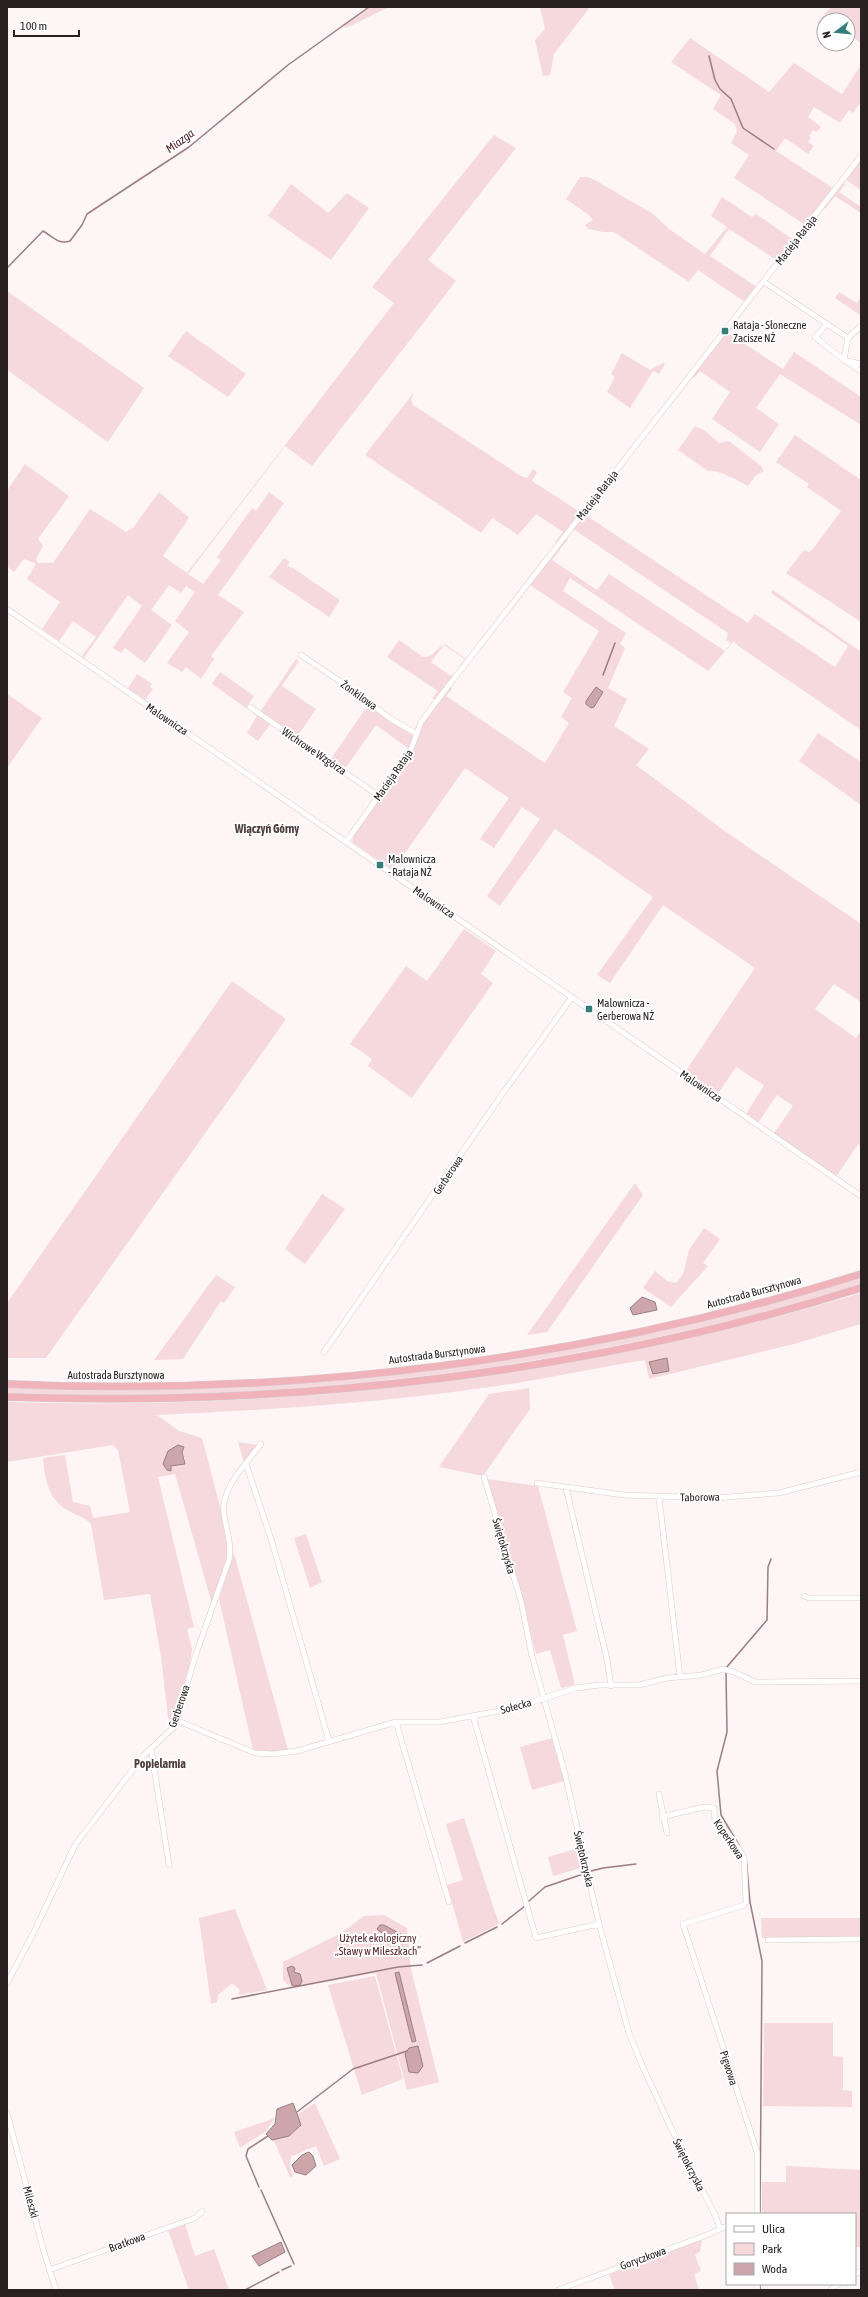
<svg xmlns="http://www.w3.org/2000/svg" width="868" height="2297" viewBox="0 0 868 2297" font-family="'Asap Condensed',sans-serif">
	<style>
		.green { fill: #f6d9dc; fill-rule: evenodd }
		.water { fill: #cca6aa; stroke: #9b7e81 }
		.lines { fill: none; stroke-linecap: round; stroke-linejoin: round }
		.stream { stroke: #9b7e81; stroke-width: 1.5 }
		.minor-casing { stroke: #dfc9cc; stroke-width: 6 }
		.highway-casing { stroke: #d4d2d3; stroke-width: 8 }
		.minor { stroke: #fff; stroke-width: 5 }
		.highway { stroke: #f0b3bb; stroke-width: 7 }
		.poi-dot { fill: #357d79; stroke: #fff; stroke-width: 1.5 }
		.labels { text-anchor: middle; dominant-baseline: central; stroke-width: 4; stroke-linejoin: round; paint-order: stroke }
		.street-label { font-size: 11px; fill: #282021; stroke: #fff }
		.poi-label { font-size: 11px; fill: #282021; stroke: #fff; text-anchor: start }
		.park-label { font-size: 11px; fill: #58252e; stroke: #fff }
		.water-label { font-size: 12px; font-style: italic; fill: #58252f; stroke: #fff }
		.neighbourhood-label { font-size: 12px; font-weight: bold; fill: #503f41; stroke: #fff }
	</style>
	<rect width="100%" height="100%" fill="#fef5f6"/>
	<!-- green -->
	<path class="green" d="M369,7H389L346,28L342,25Z
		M540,7H590L554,54L550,75L543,76L535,40L545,29Z
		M831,7H861V43L848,34V20H824V28L819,26L818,22Z
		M690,38L769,92L794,63L842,94L861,65V102L853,113L849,110L840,123L814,107L808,117L821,127L817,132L813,130L809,136L811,138L808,142L814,146L808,154L785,138L776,151L833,188L805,225L734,178L749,155L731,143L737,132L735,124L713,109L721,95L671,62Z
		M494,135L516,148L428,260L456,281L312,466L285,446L188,574L203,584L221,560L217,557L252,508L256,511L269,492L284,503L218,595L244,612L211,656L214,659L201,679L186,667L182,672L167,663L189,632L175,621L195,592L186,586L181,593L169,585L151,610L172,625L145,663L125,648L121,653L113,648L142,606L128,595L84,658L82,656L96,637L73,621L59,641L42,629L60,602L27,579L36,564L24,559L14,572L7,566V491L25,464L69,496L38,539L43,546L36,559L38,563H53L90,509L126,532L133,528L159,492L189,518L163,556L187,573L394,303L372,287Z
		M861,160V190L846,180Z
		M580,177H587L595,180L653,214L669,229L705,254L727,227L711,216L722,197L752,217L756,214L794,240L778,261L729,229L710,256L757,287L745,302L698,270L689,282L614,232H603L588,229L585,225L593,220L589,215L566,199Z
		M843,182L845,184L839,192L861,207V213L835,196L825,209L824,207Z
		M291,184L328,213L347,193L369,208L331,260L268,216Z
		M7,291L144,388L108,442L7,370Z
		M839,292L857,303L861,296V316L835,298Z
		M732,325L734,326L728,333L783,369L794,352L861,397V425L780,374L756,408L779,424L760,452L712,419L730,392L700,371L694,378L692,376Z
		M186,331L246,374L228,397L168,356Z
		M622,353L650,370L663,363L665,364L659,374L653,371L630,408L607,392L615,377L611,374Z
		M415,391L411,399L413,405L521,476L527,478L533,469L537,472L532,481L580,512L586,506L557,543L555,542L563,532L536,514L518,535L492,518L481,533L365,455Z
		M695,426L704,430L719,443L729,441L761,466L764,471L756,475L748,486C739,481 717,469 708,471L678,450Z
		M795,435L861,480V622L786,573L804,550L809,552L813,549L841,511L807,487L809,484L776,462Z
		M597,499L599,500L587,516L748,623L755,614L835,667L848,646L771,593L773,590L861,652V730L737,645L734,641L708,671L570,578L563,591L626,633L620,644L625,648L608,688L627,699L614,726L649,749L636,765L726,832L861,924V1002L834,984L815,1009L856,1038L861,1031V1146L858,1144L836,1177L774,1133L793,1106L777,1095L758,1123L746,1114L764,1085L736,1067L717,1095L685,1072L755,968L663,905L610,983L597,975L653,897L555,829L500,906L487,896L540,819L522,807L494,848L480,839L509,798L465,768L393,870L352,842L355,832L408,758L417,742L425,719L449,687L452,689L446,696L545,763L569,723L561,717L572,698L563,692L599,631L530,585L565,539H568L552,560L597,590L609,574L725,651L731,643L726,640L728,633L573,529Z
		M284,558L290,562L287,566L293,568L340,600L329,617L269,577Z
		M399,640L423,657C434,658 436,647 445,644L465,658L466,660L459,668L465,659L444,645L431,662L451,676L457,671L436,699H432L438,691L387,657Z
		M296,659L299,661L282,686L316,709L297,737L260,712Z
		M220,672L254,696L246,708L212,684Z
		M137,674L152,684L150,687L153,689L145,700L128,688Z
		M7,694L42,718L7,768Z
		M364,700L412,733L414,735L410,750L376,725L344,770L330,760L366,708Z
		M258,714L271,723L258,741L247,733Z
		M818,733L861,762V805L799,761Z
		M464,929L496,951L481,974L493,983L412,1098L368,1066L372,1059L350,1044L406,966L427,981Z
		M232,981L286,1019L46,1358H7V1303Z
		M635,1183L643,1195L547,1332L527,1335Z
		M322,1194L345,1209L305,1264L285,1249Z
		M704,1228L720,1239L703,1263L708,1266L671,1307L643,1288L655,1271L667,1281L676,1283L683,1274L689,1250Z
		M216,1275L235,1287L224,1303L221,1301L183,1359L154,1360Z
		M861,1277V1285C667,1343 469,1378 268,1390C236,1392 204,1395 172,1396C117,1397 62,1395 7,1395V1387H213L535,1354Z
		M861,1293V1324L794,1344L649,1379L645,1360C593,1368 542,1380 490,1387C379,1403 268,1410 157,1415L179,1431L202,1438L225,1525L229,1552L212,1604L175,1474L158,1477L194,1627L187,1629L192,1649L190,1664L172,1723L169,1725L161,1657L150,1594L104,1600L91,1524C86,1518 76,1515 69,1511C48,1500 45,1479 43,1458L65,1455L73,1502L90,1506L93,1518L130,1512L118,1450L113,1445L7,1462V1402C296,1411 584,1376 861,1293ZM173,1449L182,1452L185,1459L174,1467L163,1464L168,1451Z
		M529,1388L530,1409L483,1476L439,1467L489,1394Z
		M238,1442L258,1445L244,1463Z
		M487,1479L538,1486L577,1631L563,1635L575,1685L561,1688L550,1650L536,1654L522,1598Z
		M306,1534L322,1582L310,1588L294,1538Z
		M234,1553L288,1750L265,1752L253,1750L219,1599Z
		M552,1738L564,1781L532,1790L520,1747Z
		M464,1818L499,1924L463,1942L447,1885L463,1880L446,1824Z
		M579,1848L584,1867L553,1876L548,1857Z
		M235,1909L267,1990L238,1995L240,1990L232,1983L218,1995L217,2002L211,2004L199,1918Z
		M384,1915L407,1928L411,1969L439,2082L407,2090L376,1973L292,1988L283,1980V1962L341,1933L364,1916Z
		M761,1918H861V1937L762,1938Z
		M375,1976L403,2079L362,2095L328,1985Z
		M764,2023H833V2056L843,2057V2090L852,2091V2107L763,2106Z
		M315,2103L340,2159L324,2166L316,2146L292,2156L289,2164L293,2176L290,2177L274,2141H271L276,2137L289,2136L298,2128V2114Z
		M275,2118L265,2132L240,2148L234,2132Z
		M786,2166L861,2170V2247H855V2214H762V2182H786Z
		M185,2224L195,2256L214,2249L229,2290H189L168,2230Z
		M702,2240L700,2251L695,2255L701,2271L694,2274L699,2290H615L608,2272Z"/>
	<!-- water -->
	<path class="water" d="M596,687L603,692L594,707L591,708L586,704V701Z
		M642,1297L655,1302L657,1310L633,1315L630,1308Z
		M667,1358L669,1371L653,1374L649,1362Z
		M178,1445L184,1447L182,1452L185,1464L171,1466V1471L167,1470L163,1464L168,1451Z
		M380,1925H384L404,1936L405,1942L402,1944L379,1931L377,1929Z
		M292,1966L295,1968L294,1972L300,1974L302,1981L300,1985L293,1986L292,1985L287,1968Z
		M399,1972L416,2041L412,2042L395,1973Z
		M418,2046L423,2066L418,2073L409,2072L405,2054L409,2048Z
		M293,2103L301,2125L289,2136L272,2140L266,2134L275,2124L277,2109Z
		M309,2152L313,2156L316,2166L306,2175L295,2172L292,2165L302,2155Z
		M281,2242L285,2252L259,2266L252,2256Z"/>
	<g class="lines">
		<!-- stream -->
		<path class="stream" d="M709,56L715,80L720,89L731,99L743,128L774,149
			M7,268L43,231C52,236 58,245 70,241L82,225L87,214L189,147L288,65L369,7
			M603,675L615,643
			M726,1668L767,1620L768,1567L771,1559
			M726,1672L727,1732L717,1771L721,1815L739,1845
			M746,1857L750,1902L762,1961L760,2214
			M591,1871L603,1868L636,1864
			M529,1901L545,1887L586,1873
			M502,1924L525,1906
			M465,1943L497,1927
			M427,1963L460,1946
			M232,1999L398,1967L422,1965
			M297,2112L353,2069L407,2051
			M259,2187L246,2156L248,2149L268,2136
			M261,2190L294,2264
			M282,2270L291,2266
			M760,2284V2290
			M245,2290L279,2272"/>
		<defs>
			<path id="minor" d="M764,282L848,338
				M827,324L815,337L844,360L861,364
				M861,326L848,338L844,360L861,371
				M7,609L861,1196
				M301,655L344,684L391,719L417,734
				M250,707L379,796
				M346,842L410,752L421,722L442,694L861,156
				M324,1352L503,1093L572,997
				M246,1464L272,1542L329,1741
				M484,1477L521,1601L532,1656L565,1774L599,1924L629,2033L641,2063L672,2130L716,2217L720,2229
				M537,1483L624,1495L715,1498L779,1493L861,1472
				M566,1488L607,1659L611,1686
				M659,1497L680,1677
				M804,1596L809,1598H861
				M473,1716L536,1938L599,1924
				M176,1720L255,1753L273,1754L297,1751L396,1722H440L514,1708L576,1688L600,1685H639L667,1678L702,1675L723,1669L734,1672L755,1682L861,1681
				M396,1722L449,1902
				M151,1748L169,1865
				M659,1794L667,1833
				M662,1817L704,1807L714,1808L715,1821L727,1832L744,1857L746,1902L744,1905L683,1924L757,2152V2214
				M768,1940L861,1939
				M7,1983L33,1934L75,1845L144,1755L174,1727L196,1654L229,1560C232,1544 226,1529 224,1514C220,1488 247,1463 261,1444
				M7,2113L44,2252L56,2290
				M49,2270L195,2218L202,2211
				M855,2274L861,2271
				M757,2284V2290
				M558,2290L707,2235L727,2226
				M830,2290L839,2284"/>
			<path id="highway" d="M7,1384C294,1397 587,1360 861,1274
				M7,1397C294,1407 586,1374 861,1288"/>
		</defs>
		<!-- minor casing -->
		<use href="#minor" class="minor-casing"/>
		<!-- highway casing -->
		<use href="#highway" class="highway-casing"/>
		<!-- minor -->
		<use href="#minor" class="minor"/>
		<!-- highway -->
		<use href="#highway" class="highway"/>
	</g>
	<!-- markers -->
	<g class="poi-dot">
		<rect x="721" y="327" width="8" height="8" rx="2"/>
		<rect x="376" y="861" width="8" height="8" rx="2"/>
		<rect x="585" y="1005" width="8" height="8" rx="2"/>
	</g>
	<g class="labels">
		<!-- street labels -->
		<g class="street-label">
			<text transform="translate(796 240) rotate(-52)">Macieja Rataja</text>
			<text transform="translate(597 495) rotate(-52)">Macieja Rataja</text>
			<text transform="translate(359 695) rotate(36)">Żonkilowa</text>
			<text transform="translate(167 719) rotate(34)">Malownicza</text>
			<text transform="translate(314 751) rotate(34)">Wichrowe Wzgórza</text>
			<text transform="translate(393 775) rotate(-55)">Macieja Rataja</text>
			<text transform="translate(434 902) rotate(34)">Malownicza</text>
			<text transform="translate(701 1086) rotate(34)">Malownicza</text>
			<text transform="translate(448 1175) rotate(-56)">Gerberowa</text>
			<text transform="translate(754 1292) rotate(-15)">Autostrada Bursztynowa</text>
			<text transform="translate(437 1354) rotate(-7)">Autostrada Bursztynowa</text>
			<text x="116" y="1375">Autostrada Bursztynowa</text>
			<text transform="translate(700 1497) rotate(-1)">Taborowa</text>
			<text transform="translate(504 1546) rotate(74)">Świętokrzyska</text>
			<text transform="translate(179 1706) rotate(-71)">Gerberowa</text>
			<text transform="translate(516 1706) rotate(-15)">Sołecka</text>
			<text transform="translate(729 1839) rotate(56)">Koperkowa</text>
			<text transform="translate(584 1859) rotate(77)">Świętokrzyska</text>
			<text transform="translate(729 2068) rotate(72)">Pigwowa</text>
			<text transform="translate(689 2165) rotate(63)">Świętokrzyska</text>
			<text transform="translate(31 2202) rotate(75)">Mileszki</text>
			<text transform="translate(127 2242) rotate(-20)">Bratkowa</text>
			<text transform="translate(643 2258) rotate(-20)">Goryczkowa</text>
		</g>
		<!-- poi labels -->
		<g class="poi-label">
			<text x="733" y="325">Rataja - Słoneczne<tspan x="733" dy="13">Zacisze NŻ</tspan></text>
			<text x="388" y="859">Malownicza<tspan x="388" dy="13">- Rataja NŻ</tspan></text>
			<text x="597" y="1003">Malownicza -<tspan x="597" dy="13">Gerberowa NŻ</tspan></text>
		</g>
		<!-- park labels -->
		<g class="park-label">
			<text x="378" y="1938">Użytek ekologiczny<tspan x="378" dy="13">„Stawy w Mileszkach”</tspan></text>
		</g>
		<!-- water labels -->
		<g class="water-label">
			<text transform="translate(180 141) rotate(-36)">Miazga</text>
		</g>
		<!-- neighbourhood labels -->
		<g class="neighbourhood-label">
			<text x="267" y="829">Wiączyń Górny</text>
			<text x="160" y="1764">Popielarnia</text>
		</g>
	</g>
	<!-- border -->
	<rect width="868" height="2297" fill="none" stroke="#282021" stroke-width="16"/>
	<!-- legend -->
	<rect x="726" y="2213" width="130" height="72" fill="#ffffff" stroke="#a9a6a6"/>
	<rect x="734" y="2226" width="20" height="6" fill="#ffffff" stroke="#a9a6a6"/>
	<text x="762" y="2233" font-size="12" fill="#282021">Ulica</text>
	<rect x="734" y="2243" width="20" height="12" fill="#f6d9dc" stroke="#a9a6a6"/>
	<text x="762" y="2253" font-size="12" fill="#282021">Park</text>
	<rect x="734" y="2263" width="20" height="12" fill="#cca6aa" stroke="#a9a6a6"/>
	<text x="762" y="2273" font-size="12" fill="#282021">Woda</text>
	<!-- north arrow -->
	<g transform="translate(836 32) rotate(254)"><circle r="19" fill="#ffffff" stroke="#a9a6a6"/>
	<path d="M0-3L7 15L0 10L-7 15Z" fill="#357d79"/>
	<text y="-6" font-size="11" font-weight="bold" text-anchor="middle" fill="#282021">N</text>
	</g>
	<!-- scale -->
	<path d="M14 30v6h65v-6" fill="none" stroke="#282021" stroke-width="2"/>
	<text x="20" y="30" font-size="12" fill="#282021" stroke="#ffffff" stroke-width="3" paint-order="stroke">100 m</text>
</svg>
